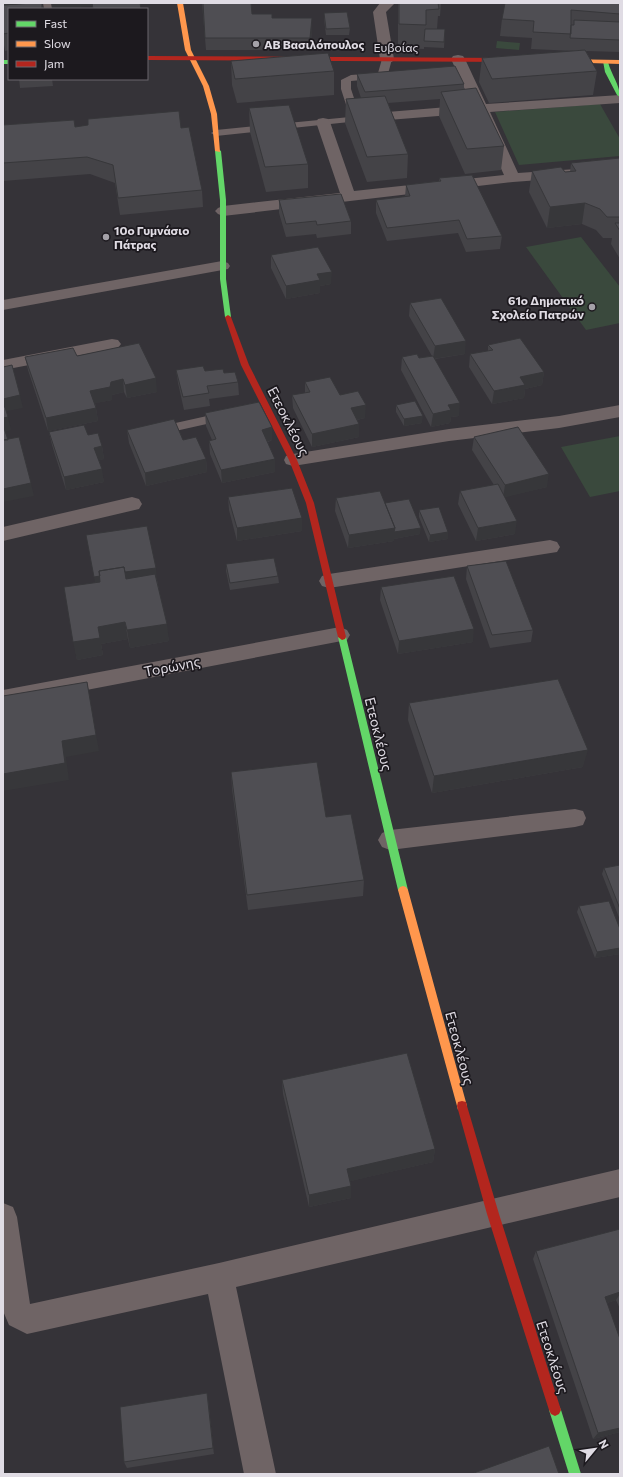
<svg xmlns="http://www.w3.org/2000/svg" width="623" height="1477" viewBox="0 0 623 1477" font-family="Commissioner,sans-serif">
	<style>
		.green { fill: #3a493d }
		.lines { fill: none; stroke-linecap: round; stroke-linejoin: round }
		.lane { fill: #6f6465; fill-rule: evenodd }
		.street { fill: #6f6465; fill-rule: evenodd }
		.fast { fill: #63d668; fill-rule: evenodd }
		.slow { fill: #ff974d; fill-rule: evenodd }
		.jam { fill: #b3261e; fill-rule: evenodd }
		.wall { fill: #444347 }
		.shaded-wall { fill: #37373a }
		.building { fill: #4f4e53; stroke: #37373a }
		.poi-dot { fill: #a4a1a8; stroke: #1c191e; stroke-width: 1.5 }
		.labels { text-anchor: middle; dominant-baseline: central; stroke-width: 3.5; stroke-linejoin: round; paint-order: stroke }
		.far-poi-label { font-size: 12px; font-weight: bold; fill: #e0dce4; stroke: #1c191e; text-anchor: start }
		.far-street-label { font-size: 12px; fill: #e0dce4; stroke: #1c191e }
		.street-label { font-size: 14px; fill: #e0dce4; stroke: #1c191e }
	</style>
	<rect width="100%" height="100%" fill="#353338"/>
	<!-- green -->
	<path class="green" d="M497,41L520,43L519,50L496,48Z
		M600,104L620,139V156L519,165L495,112Z
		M581,237L620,287V323L586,330L526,247Z
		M620,436V491L590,497L561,447Z"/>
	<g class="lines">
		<!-- lane -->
		<path class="lane" d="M43,3H51L52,9H44Z
			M387,56L392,59L388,74L384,78L351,81V89L361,119L359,121L216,136L211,133L216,130L350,117L341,89V80L351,75L378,73L382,59Z
			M225,412L229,413L231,416L229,419L162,434L158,433L156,430L158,427L162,426Z"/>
		<!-- street -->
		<path class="street" d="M380,3H395L386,12L394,59L392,62H382L380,59L373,12Z
			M458,55L463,56L465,59L486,104L620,95V103L490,112L518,173L620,166V174L513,182L223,216L218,214L215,211L218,208L223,206L340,193L316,122L318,119L323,118L328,119L330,122L354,191L504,175L476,113L363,122L358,121L356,118L358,115L363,114L472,105L451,59L453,56Z
			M222,261L228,263L230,266L228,269L3,310V300Z
			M112,339L118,340L121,344L118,348L3,370V360Z
			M620,405V417L559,428L449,441L293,466L286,464L284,460L286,456L293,454L449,429L559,416Z
			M132,497L139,499L142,504L139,509L3,541V527Z
			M550,540L557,542L560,547L557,552L329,588L322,586L319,581L322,576L329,574Z
			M340,627L347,630L350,635L347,640L3,706V690Z
			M575,809L583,811L586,818L583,825L575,827L390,850L382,847L378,840L382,833L390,830Z
			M620,1169V1197L236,1287L276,1474H244L208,1294L27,1334L9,1325L3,1311V1203L13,1207L17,1217L30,1304L219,1263Z"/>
		<!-- fast -->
		<path class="fast" d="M3,60H9V64H3Z
			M603,61L608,62C611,74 620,85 620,97L617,95L605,72Z
			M218,149L221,151L226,200V279L231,317L228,319L225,317L220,279V200L215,151Z
			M342,634L346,637L408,890L406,893L403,894L400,893L398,890L338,637Z
			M555,1404L559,1406L561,1410L581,1474H569L549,1410L551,1406Z"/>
		<!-- slow -->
		<path class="slow" d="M177,3H183L191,50L209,86L217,114L220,152L215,151L211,114L203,86L185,50Z
			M561,59L620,60V64L559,62L558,61Z
			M403,886L406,887L408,890L467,1106L466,1110L462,1111L458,1110L457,1106L398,890L400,887Z"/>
		<!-- jam -->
		<path class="jam" d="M147,56L511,58L514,60L511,62L147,60Z
			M228,315L231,317L249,365L297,460L314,503L346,637L345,639L342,640L338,637L306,503L289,460L241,365L225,317Z
			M462,1101L466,1102L467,1106L499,1214L561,1410L559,1414L555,1416L551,1414L549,1410L487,1214L457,1106L458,1102Z"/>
	</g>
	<!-- wall -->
	<path class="wall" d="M3,3H42L43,9H9V50L5,51L3,40Z
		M202,3L252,14L272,18L312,30L310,50H206Z
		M398,3H441L440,16H438L437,29H445L444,48L424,47V49L398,48Z
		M620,3V52L586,51L597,71L593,95L489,103L479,82L482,58L575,51L531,49L532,38L500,36L502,19Z
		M324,13L350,28L349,35H326L324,19Z
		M231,61L334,71V95L237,103L232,85Z
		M357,74L464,84V90L504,146L501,170L465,174L439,116L440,99L388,103L408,154L407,178L367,182L345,123L346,99L361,98L357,86Z
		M19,79H52L53,86L20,88Z
		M249,108L308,164V188L266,192L250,132Z
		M74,120L75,127L181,128L202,190L203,207L120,215L115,183L90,174L3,181V125Z
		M620,158V259L611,244L612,238H603L596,230L582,224L547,228L529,192L532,171L565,172H570L571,163Z
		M439,178L502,236L500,249L466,252L458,233L387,241L376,213V200L405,197L406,185L439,181Z
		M279,200L351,221V234L317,238L316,234L286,237L279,213Z
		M271,255L331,284L320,286V293L286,299L271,268Z
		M410,303L465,354L435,359L459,416L451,417L450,423L431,427L401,370L402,357L419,358L432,356L409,316Z
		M488,345L544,372L542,385L525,389L524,398L492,404L469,367L470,354L488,351Z
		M77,356L157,392L127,398L124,392L112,395V400L95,403L96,408L98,421L48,431L28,370L25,357Z
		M176,370L205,371L224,373L238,382L239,395L209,399L210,406L184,410L178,383Z
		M305,382L340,395L365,418L357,420L359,437L312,447L293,408L292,395L305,393Z
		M396,405L422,423L404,426L396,412Z
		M205,413L272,440L268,442L275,472L222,483L210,454L209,441L212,440L206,426Z
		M127,430L183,440L206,459L207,472L146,486L129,443Z
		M49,432L102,446L104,459L99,460L104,482L66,490L52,445Z
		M474,437L547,487L504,497L515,534L476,541L458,504L460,491L494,485L472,450Z
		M228,497L302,531L237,541L229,510Z
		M336,498L385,503L420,534L394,539V541L348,548L335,511Z
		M419,510L448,539L429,542L419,517Z
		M226,564L278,576L279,583L230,590L226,571Z
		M467,566L533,630L531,642L490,648L466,579Z
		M157,580L169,641L130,648L128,639L101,644L103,655L77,660L64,587Z
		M381,587L473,642L398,654L380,600Z
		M409,703L583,767L432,793L408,720Z
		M231,772L326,817L364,880L363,896L248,910L232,789Z
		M620,865V920L602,874L604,868Z
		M579,906L620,929V954L595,958L577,912Z
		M282,1080L435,1149L433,1162L350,1181L351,1198L309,1207L283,1094Z
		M620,1229V1309L616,1300L607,1303L620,1339V1432L593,1439L533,1259L536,1251Z
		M208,1399L214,1454L127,1468L124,1462Z"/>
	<!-- shaded-wall -->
	<path class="shaded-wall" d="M52,3H92V6L81,7V9H52Z
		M312,18V30L310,50V38Z
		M585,203L582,224L547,228L550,207Z
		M332,272L331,284L320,286V293L286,299V286L317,274Z
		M466,341L465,354L433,359L435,346Z
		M544,372L542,385L525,389L524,398L492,404L494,391L520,377Z
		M156,378L157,392L127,398L125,385Z
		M123,379L124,392L112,395V400L92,404L90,391L111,382Z
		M20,395L23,408L3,412V399Z
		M460,403L459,416L451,417L450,423L431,427L433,414L448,405Z
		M366,405L365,418L351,421V408Z
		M96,408L98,421L48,431L46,418Z
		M423,416L422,423L404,426V419Z
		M8,417L11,430L3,432V418Z
		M359,424V437L312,447V434Z
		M272,427V440L263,443L262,430Z
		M102,446L104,459L96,461L94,448Z
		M206,459L207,472L146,486L145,473Z
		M275,459V472L222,483L221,470Z
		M102,469L104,482L66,490L64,477Z
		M549,474L547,487L503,498L505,485Z
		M31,483L34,496L3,502V489Z
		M302,518V531L237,541V528Z
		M517,521L515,534L476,541L478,528Z
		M395,528H421L420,534L394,539V541L348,548L349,535Z
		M448,532V539L429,542L430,535Z
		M156,568L157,580L102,589L100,576Z
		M99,576L102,589L96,590L94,577Z
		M125,622L128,639L101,644L103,655L77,660L73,642L98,627Z
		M167,624L169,641L130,648L127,630Z
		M474,629L473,642L398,654L399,641Z
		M87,682L99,751L66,757L69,780L3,791V774L62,741Z
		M588,750L583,767L432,793L434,776Z
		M620,948V954L595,958L597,952Z
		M435,1149L433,1162L347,1182V1169Z
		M351,1186V1198L309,1207V1195Z
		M620,1292V1294L616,1300L601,1305L605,1297Z
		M207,1393L208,1399L214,1454L213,1448Z
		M620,1428V1432L593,1439L598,1433Z"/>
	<!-- building -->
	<path class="building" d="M3,3H28L3,5Z
		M33,3H42V9H9V33L3,34V5Z
		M92,3H140L141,9H93Z
		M203,3H251L252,14H272V18H312L310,38H205Z
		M399,3H438L439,9L426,10V25L399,24Z
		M505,3H620V14L571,10V34L533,32L534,21L502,19Z
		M347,12L350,28L326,29L324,13Z
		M574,20L620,22V40L570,38L571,25H574Z
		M425,29H445L444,42L424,41Z
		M585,50L597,71L492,79L482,58Z
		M328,53L334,71L235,79L231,61Z
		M455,66L464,84L365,92L357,74Z
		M476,88L504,146L467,149L441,92Z
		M385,96L408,154L367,157L346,99Z
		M289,105L308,164L265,167L249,108Z
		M179,111L181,128L189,127L202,190L118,198L113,165L87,157L3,163V125L74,120L75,127L88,125V119Z
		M620,158V217H607L600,209L585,203L550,207L532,171L561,167L565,172L576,171L571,163Z
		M472,175L502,236L467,239L459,220L387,228L376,200L410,196L406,185L441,181L439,178Z
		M341,194L351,221L317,225L316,221L286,224L279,200Z
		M615,223H620V231Z
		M318,247L332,272L317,274L320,280L286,286L271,255Z
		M441,298L466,341L435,346L410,303Z
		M520,338L544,372L520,377L525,385L494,391L470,354L493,350L488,345Z
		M139,343L156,378L125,385L123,379L111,382L110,387L90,391L96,408L46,418L25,357L73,348L77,356Z
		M417,354L419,358L433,356L460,403L448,405L451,410L433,414L402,357Z
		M12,365L20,395L3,399V367Z
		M203,366L205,371L223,369L224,373L235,372L238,382L207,386L209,393L183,397L176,370Z
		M330,377L340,395L358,391L366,405L351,408L359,424L312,434L292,395L310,392L305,382Z
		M415,401L423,416L404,419L396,405Z
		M259,402L272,427L262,430L275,459L221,470L209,441L216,439L205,413Z
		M3,407H5L8,417L3,418Z
		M174,419L183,440L196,437L206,459L145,473L127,430Z
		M3,425L8,440H3Z
		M84,425L88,435L98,433L102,446L94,448L102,469L64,477L49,432Z
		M518,427L549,474L505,485L474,437Z
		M19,437L31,483L3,489V440Z
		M498,484L517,521L478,528L460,491Z
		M292,488L302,518L237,528L228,497Z
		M380,491L395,528L349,535L336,498Z
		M409,499L421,528L394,532L395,528L385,503Z
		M439,507L448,532L430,535L419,510Z
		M147,526L156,568L125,572L124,567L99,571L100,576L94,577L86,535Z
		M274,558L278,576L230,583L226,564Z
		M506,561L533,630L492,635L467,566Z
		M124,567L126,579L155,574L167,624L127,630L125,622L98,627L100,638L73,642L64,587L100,582L99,571Z
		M454,576L474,629L399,641L381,587Z
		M558,679L588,750L434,776L409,703Z
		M87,682L96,735L62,741L65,763L3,774V696Z
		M317,762L326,817L351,814L364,880L247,895L231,772Z
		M620,865V909L604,868Z
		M609,901L620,929V948L597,952L579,906Z
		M407,1053L435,1149L347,1169L351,1186L309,1195L282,1080Z
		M620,1229V1292L605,1297L620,1339V1428L598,1433L536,1251Z
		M207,1393L213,1448L124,1462L120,1407Z
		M549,1446L559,1474H471Z"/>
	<!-- markers -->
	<g class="poi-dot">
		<circle cx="256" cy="44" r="4"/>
		<circle cx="106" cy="237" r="4"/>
		<circle cx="592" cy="307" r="4"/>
	</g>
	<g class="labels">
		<!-- far-poi labels -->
		<g class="far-poi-label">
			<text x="264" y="44">ΑΒ Βασιλόπουλος</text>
			<text x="114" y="230">10ο Γυμνάσιο<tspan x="114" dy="14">Πάτρας</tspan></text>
			<text x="584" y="300" text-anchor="end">61ο Δημοτικό<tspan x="584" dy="14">Σχολείο Πατρών</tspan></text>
		</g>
		<!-- far-street labels -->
		<g class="far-street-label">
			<text x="396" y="47">Ευβοίας</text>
		</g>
		<!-- street labels -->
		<g class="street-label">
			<text transform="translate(289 421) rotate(63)">Ετεοκλέους</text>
			<text transform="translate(172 666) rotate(-11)">Τορώνης</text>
			<text transform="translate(379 734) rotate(76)">Ετεοκλέους</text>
			<text transform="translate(460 1048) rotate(75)">Ετεοκλέους</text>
			<text transform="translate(553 1357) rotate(72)">Ετεοκλέους</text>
		</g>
	</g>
	<!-- border -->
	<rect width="623" height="1477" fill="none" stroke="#e0dce4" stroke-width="8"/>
	<!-- legend -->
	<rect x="8" y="8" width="140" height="72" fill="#1c191e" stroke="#6a676d"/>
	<rect x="16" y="21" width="20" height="6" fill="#63d668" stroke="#6a676d"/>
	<text x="44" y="28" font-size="12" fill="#e0dce4">Fast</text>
	<rect x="16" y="41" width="20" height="6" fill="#ff974d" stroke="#6a676d"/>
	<text x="44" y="48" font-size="12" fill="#e0dce4">Slow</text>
	<rect x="16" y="61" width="20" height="6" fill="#b3261e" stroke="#6a676d"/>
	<text x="44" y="68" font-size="12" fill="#e0dce4">Jam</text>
	<!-- north arrow -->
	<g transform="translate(595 1449) rotate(61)" stroke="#1c191e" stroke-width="3" paint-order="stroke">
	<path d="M0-3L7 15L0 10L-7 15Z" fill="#e0dce4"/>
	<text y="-6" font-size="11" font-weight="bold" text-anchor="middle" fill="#e0dce4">N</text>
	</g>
</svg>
